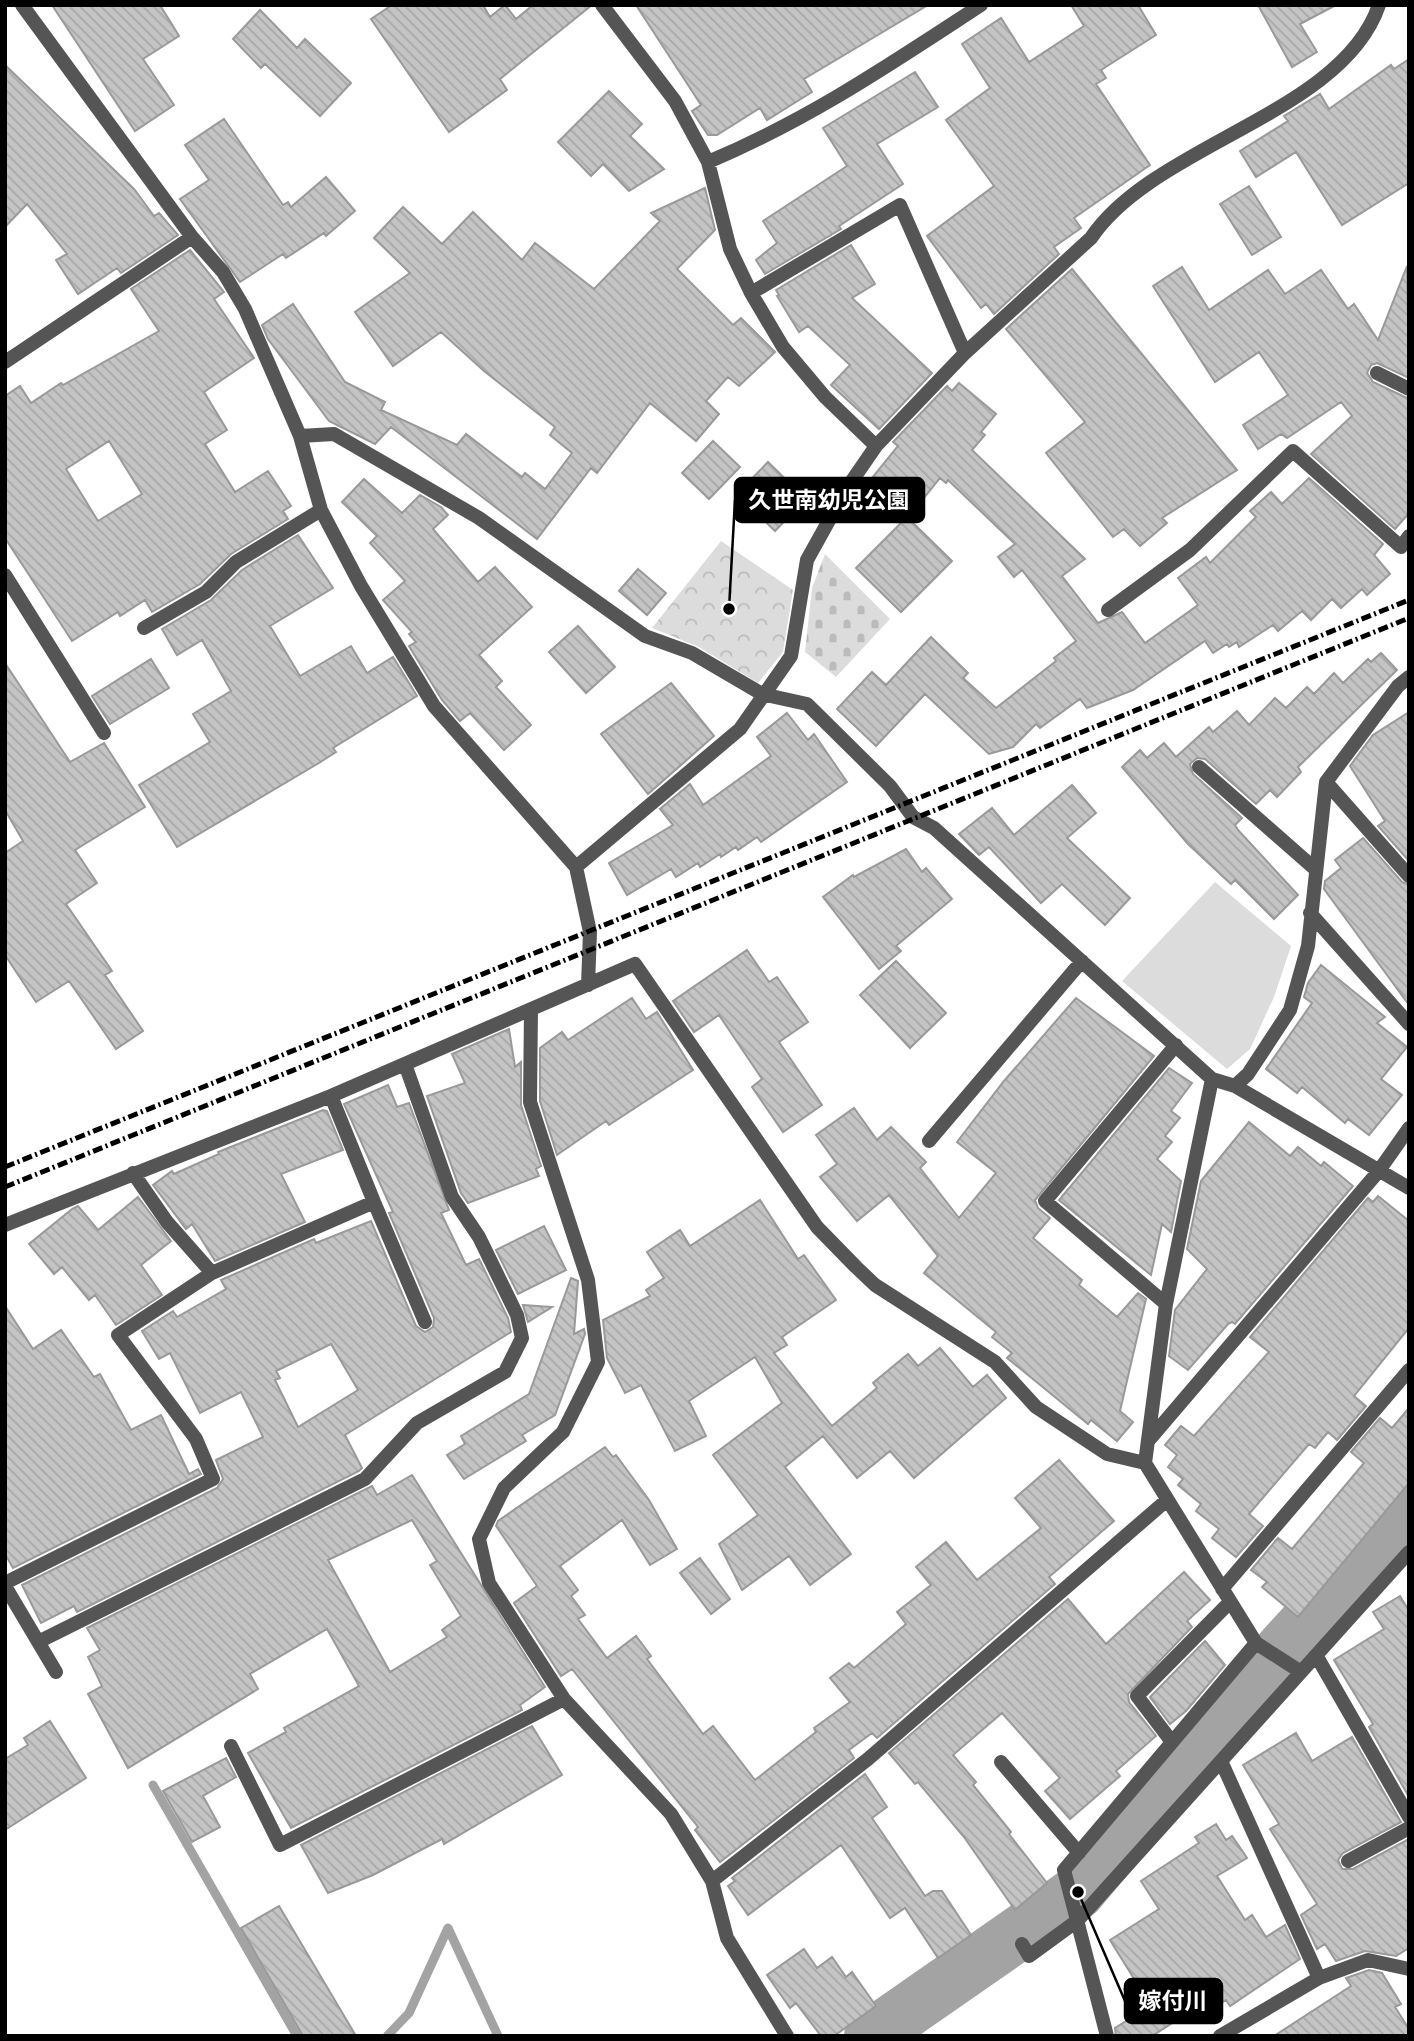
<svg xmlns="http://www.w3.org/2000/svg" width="1414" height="2041" viewBox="0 0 1414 2041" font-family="Rubik,'Noto Sans JP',sans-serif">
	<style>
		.green { fill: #dcdcdc }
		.cemetery { fill: url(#cemetery-stones) }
		.park { fill: url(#park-crowns) }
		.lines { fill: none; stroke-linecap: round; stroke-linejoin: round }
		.stream { stroke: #a3a3a3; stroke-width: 9 }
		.river { stroke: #a3a3a3; stroke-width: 54 }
		.building { fill: url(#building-back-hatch); stroke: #999; stroke-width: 2; fill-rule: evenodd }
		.minor { stroke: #555; stroke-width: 14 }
		.rail { stroke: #000; stroke-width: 5; stroke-dasharray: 10 3.5 2 3.5; stroke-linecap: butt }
		.leader { fill: none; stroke: #000; stroke-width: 2.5 }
		.callout-dot { fill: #000; stroke: #fff; stroke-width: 2.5 }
		.callout { fill: #000; stroke: #000; stroke-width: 2.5 }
		.callout-label { font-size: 23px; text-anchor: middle; font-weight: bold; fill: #fff }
	</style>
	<defs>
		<pattern id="cemetery-stones" width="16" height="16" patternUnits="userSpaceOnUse" patternTransform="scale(1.75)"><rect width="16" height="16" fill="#dcdcdc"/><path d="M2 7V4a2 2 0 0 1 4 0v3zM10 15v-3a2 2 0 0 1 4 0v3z" fill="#bbb"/></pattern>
		<pattern id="park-crowns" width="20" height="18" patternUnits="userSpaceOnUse" patternTransform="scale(1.75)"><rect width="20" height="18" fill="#dcdcdc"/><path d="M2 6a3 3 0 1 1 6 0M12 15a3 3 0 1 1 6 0" fill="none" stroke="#bbb"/></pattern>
		<pattern id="building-back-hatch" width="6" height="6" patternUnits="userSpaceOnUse" patternTransform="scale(1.75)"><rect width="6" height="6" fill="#c4c4c4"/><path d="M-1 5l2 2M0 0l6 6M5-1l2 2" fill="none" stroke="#a7a7a7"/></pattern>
	</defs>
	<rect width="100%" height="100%" fill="#fff"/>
	<!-- green -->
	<path class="green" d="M1215,882L1291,946L1274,997L1250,1049L1227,1069L1122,981Z"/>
	<!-- cemetery -->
	<path class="cemetery" d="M825,554L890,619L836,677L805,652L812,588Z"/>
	<!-- park -->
	<path class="park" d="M721,541L793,590L783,652L758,683L699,647L652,628Z"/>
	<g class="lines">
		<!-- stream -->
		<path class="stream" d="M153,1785L297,2036
			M387,2036L409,2013L448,1928L498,2036"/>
		<!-- river -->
		<path class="river" d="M871,2036L1078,1892L1284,1647L1409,1510"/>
	</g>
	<!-- building -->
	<path class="building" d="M52,5H160L179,36L143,59L174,105L135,131Z
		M392,5H483L490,17L505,5L516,19L533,5H592L500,79L507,90L449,132L371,19Z
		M636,5H928L804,79L812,92L767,120L760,108L717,135H708L692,111L701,105Z
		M1071,5H1138L1156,35L1101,70L1106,78L1096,84L1150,165L1074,218L1081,228L1054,247L1059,254L994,314L986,304L981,308L927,236L994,186L946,120L990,88L962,44L1001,18L1029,62L1084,26Z
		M1258,5H1336L1300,24L1317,52L1292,67Z
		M260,10L297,48L305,39L351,83L320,116L265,64L261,68L233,39Z
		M1409,59V183L1342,225L1296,152L1256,177L1240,151L1288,121L1284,116L1320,94L1329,109L1391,65L1394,69Z
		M5,65L134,189L154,216L159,213L178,235L121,273L117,268L78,294L56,260L67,254L27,204L5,227Z
		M915,72L938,107L877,144L903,184L839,226L841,229L765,274L756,260L777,243L763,221L847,166L823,128Z
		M609,91L642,124L630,136L664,169L629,191L603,164L591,176L558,142Z
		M224,119L283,205L288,202L291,207L326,177L355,211L326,236L324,233L286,258L283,254L240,282L180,199L209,180L185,145Z
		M1249,186L1281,237L1252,255L1220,204Z
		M705,188L715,230L677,269L733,325L741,318L775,352L739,386L728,377L706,401L719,414L696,441L650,403L597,473L591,468L537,539L391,427L375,444L329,421L268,339L262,325L293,304L345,382L385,402L381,410L457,445L466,434L522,477L525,473L545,489L572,453L550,435L555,427L484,371L441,332L393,366L355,312L410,273L374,238L403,207L442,244L473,212L522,260L535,243L594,289L660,221L651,213Z
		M851,245L875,284L852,298L932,373L879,429L831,385L850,365L808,326L799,332L777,296L779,295L776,290Z
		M190,250L224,292L214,299L254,358L204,392L227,430L205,444L235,492L268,471L291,506L283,511L288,519L231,554L200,584L152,612L145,600L120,616L118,612L72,641L5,538V396L20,386L31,403L61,383L63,385L159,331L131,289ZM109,441L142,494L98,521L66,469Z
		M1407,266L1409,378L1377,363L1371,365L1367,373L1373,382L1409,399V513L1395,529L1311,454L1352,416L1341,402L1287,438L1281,434L1258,449L1243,425L1288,395L1259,352L1215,382L1153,286L1182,267L1209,310L1268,270L1285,294L1321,270L1348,309L1354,304L1378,340Z
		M1072,269L1237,470L1162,518L1167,523L1140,546L1124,529L1113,537L1046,453L1085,422L1006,329Z
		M959,383L996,414L981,432L985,435L972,450L1085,559L1062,576L1098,623L1122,612L1145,643L1198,605L1178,578L1206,557L1210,563L1256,517L1250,511L1271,492L1282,504L1309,478L1383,544L1374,555L1390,574L1367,595L1362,589L1341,608L1332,599L1311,620L1302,611L1278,631L1273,625L1239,647L1237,642L1229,647L1227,644L1213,653L1205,641L1133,690L1087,708L1080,699L1040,728L1036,724L1013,747L989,754L925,694L876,746L837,709L872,672L886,685L931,637L968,673L963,678L996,708L1056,661L1054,658L1076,641L1022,570L1014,577L998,557L1015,544L948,480L946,483L940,478L908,518L952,561L901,612L856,568L903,521L863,489L898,446L893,442L947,386L952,391Z
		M713,441L740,467L709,499L682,473Z
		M768,462L806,499L775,531L737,494Z
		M364,479L402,513L420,495L441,507L448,515L433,529L478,582L495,567L532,607L479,655L502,681L496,687L531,725L504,750L470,713L460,721L442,700L409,646L416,642L409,634L412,632L383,600L405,581L370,543L377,536L342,502Z
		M298,535L333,588L270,626L300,676L351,646L367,673L393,657L417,696L333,748L336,752L319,763L177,847L139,785L210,742L193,714L231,691L202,640L177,655L162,629L211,600L242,570Z
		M638,569L666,593L647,615L619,591Z
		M578,626L615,667L586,693L549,652Z
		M1381,653L1397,670L1298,767L1301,772L1277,797L1270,790L1256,804L1205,759L1197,758L1190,764L1193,774L1242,818L1235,825L1238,830L1298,895L1274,919L1235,880L1231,884L1188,844L1122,767L1140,750L1147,758L1164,743L1176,757L1209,727L1213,732L1237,711L1249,725L1275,698L1286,708L1307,687L1314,694L1334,673L1343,683L1368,659L1371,662Z
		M151,659L169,688L110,724L92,696Z
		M5,663L70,762L104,743L145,807L75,850L97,883L66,904L112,971L105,975L143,1031L116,1049L69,981L36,1002L5,955V853L23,841L5,810Z
		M671,683L714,736L648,794L601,734Z
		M1409,712V861L1378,826L1385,821L1350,766L1373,735Z
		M787,713L808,740L814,734L847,782L761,842L757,837L738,850L736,847L721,857L720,854L700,867L698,863L676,877L671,869L627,895L609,863L673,825L660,809L690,784L703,805L771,756L757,737Z
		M1072,785L1096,813L1067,838L1130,898L1105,925L1062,884L1041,903L989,847L979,855L959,834L992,808L1014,835Z
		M1363,838L1402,882L1409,885V1005L1324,889L1325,881L1341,868L1335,860Z
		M906,849L922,872L926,868L952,899L896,946L901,951L879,969L823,897L853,875L854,877Z
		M747,950L769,982L777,977L808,1022L779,1042L822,1105L783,1132L752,1087L762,1079L719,1015L694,1032L673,1001Z
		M896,961L946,1013L910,1048L860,995Z
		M1321,965L1385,1017L1377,1023L1407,1047L1381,1079L1402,1095L1369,1135L1348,1119L1345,1123L1302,1087L1297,1093L1266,1069L1312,1003L1304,997L1308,983Z
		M632,998L646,1019L657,1012L693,1070L609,1125L606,1121L557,1155L540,1101V1048L562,1032L568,1040Z
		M1076,998L1154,1056L1035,1200L1038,1208L1050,1218L1033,1238L1082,1280L1079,1285L1117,1317L1138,1293L1146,1299L1120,1411L1133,1422L1117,1441L1091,1420L1088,1424L1007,1358L1012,1353L992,1337L996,1332L924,1273L938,1256L889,1195L857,1221L820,1177L837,1164L816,1135L854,1108L877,1140L891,1127L926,1162L920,1168L959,1218L996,1173L957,1142L1004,1081Z
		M509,1029L515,1067L521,1062V1105L541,1166L536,1169L539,1176L468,1203L461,1193L427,1096L465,1083L452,1054Z
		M1169,1068L1192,1083L1171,1111L1180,1118L1165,1136L1172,1142L1157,1159L1181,1181L1171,1232L1162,1224L1151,1275L1059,1200Z
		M388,1085L397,1107L409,1103L449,1210L441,1213L466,1265L479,1259L508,1318L511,1332L345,1435L362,1468L359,1471L77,1612L74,1606L41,1623L22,1585L217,1488L223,1479L216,1460L263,1437L241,1392L200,1413L170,1353L159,1359L142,1331L173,1311L177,1317L226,1289L221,1280L314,1239L316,1243L371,1221L416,1326L425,1332L433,1327L434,1318L389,1213L393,1212L344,1104ZM331,1344L358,1390L298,1427L275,1380L280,1378L276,1371Z
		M323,1110L327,1111L343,1150L281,1174L305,1222L215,1261L192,1224L186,1229L153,1185L172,1171L174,1174L219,1154L218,1152Z
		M1249,1122L1290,1156L1298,1147L1321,1166L1324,1162L1353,1186L1235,1324L1232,1322L1228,1324L1188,1370L1169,1356L1175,1310L1207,1269L1187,1249L1201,1181Z
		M1378,1196L1409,1221V1328L1354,1396L1366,1406L1337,1440L1328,1432L1315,1448L1309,1444L1249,1514L1263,1526L1236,1557L1212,1538L1219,1529L1196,1511L1201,1504L1178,1485L1183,1479L1168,1467L1177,1455L1165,1445L1181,1426L1194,1436L1269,1352L1250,1337L1368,1198L1373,1202Z
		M138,1197L171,1241L141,1265L162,1295L116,1325L95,1295L89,1300L62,1267L54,1274L29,1244L72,1209L78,1206L98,1230Z
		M760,1200L798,1259L804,1255L836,1300L782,1337L787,1345L774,1353L832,1426L877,1388L873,1383L908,1354L918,1366L940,1348L973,1387L987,1375L1006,1398L914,1478L890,1451L857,1478L823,1436L785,1467L851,1554L810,1585L789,1556L742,1590L719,1544L758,1515L713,1455L782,1403L755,1357L689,1401L706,1436L675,1451L641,1385L625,1393L607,1358L603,1320L650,1296L646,1290L664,1278L647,1252L680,1230L690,1246Z
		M544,1226L566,1270L518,1294L496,1250Z
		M571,1278L578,1281L574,1334L584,1329L585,1334L555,1415L522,1435L526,1441L464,1479L447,1455L465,1444L461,1436L529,1394Z
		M523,1305L552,1307L528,1322Z
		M5,1306L33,1349L61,1330L94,1377L100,1374L131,1430L161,1415L189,1474L198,1469L201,1474L13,1568L5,1554Z
		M1409,1408V1483L1298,1617L1262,1587L1267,1582L1251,1570L1278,1538L1292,1549L1364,1463L1351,1452L1380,1418L1392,1428Z
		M605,1447L613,1457L616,1455L649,1500L677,1549L650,1565L622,1520L560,1566L578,1590L571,1596L585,1615L578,1619L607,1658L636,1636L651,1656L647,1659L703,1734L713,1726L755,1780L816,1732L814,1728L850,1702L830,1678L849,1663L854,1668L906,1624L897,1612L931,1585L916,1567L946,1542L977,1580L1041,1528L1015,1498L1059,1460L1114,1521L1049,1577L1055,1584L877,1738L872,1733L849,1750L854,1758L720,1862L695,1830L698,1827L572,1669L561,1676L514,1603L537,1586L496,1526L498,1521Z
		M412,1475L545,1687L520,1705L522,1710L291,1828L248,1753L286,1732L284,1728L359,1686L327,1629L250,1674L258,1689L128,1768L88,1694L102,1686L88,1657L100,1650L87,1628L372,1486L377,1495ZM412,1520L437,1561L430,1565L461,1616L442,1630L447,1637L390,1672L328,1560Z
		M700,1558L730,1599L711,1614L680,1573Z
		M1184,1572L1210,1600L1187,1621L1192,1627L1128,1694L1129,1702L1156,1736L1116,1771L1120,1776L1070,1819L1045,1791L1060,1778L1002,1713L953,1755L976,1782L973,1785L1011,1832L1009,1834L1047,1883L1015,1910L964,1837L918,1782L915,1784L889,1753L1068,1599L1106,1644Z
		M1400,1596L1409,1611V1797L1369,1727L1373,1724L1334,1660L1384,1629L1373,1612Z
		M1205,1641L1225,1665L1186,1711L1170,1724L1150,1697Z
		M50,1721L86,1778L5,1830V1759L28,1745L24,1738Z
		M532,1726L562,1775L444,1844L442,1839L373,1875L328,1893L301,1845Z
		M1296,1733L1312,1761L1352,1737L1401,1822L1343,1853L1338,1860L1342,1869H1353L1409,1839V1948L1396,1956L1365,1951L1336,1961L1325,1944L1317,1949L1301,1915L1317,1904L1270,1829L1279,1824L1243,1765Z
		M226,1758L236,1777L203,1796L220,1827L192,1842L163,1791Z
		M865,1774L887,1807L872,1818L925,1896L933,1891H942L971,1935L938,1958L905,1908L890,1918L841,1845L748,1915L728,1886L735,1881L732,1878Z
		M1216,1824L1226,1840L1232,1836L1247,1858L1217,1876L1245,1920L1252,1915L1266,1937L1285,1925L1300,1959L1230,2006L1226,2000L1201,2016L1196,2008L1152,2036H1116L1115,2028L1139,2013L1124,1989L1136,1982L1110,1940L1159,1909L1141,1881L1199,1843L1195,1837Z
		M279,1906L356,2036H303L241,1928Z
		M804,1949L817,1968L832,1957L846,1977L852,1972L876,2006L834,2036H821L796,2003L790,2008L767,1975Z
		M1369,1970L1382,1973L1401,2004L1395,2007L1409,2029V2036H1274L1351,1986L1346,1978Z"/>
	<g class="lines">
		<!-- minor -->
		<path class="minor" d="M22,5L192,237L223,272L245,309L300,436L321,510L361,586L434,706L576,867L590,932L588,985
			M602,5L675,101L708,162L730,249L751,293L783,347L825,397L876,446
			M708,162C810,119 889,65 981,5
			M751,293L900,205L965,353
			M5,362L192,237
			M1377,373L1409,389
			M300,436L334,434L479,518L645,636L692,653L762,694L807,704L890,786L913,817L934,828L1212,1079L1235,1086L1409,1188
			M5,575L104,733
			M1108,610L1190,550L1293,451L1401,547L1409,536
			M144,628L206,592L236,562L321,510
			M1199,767L1314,868
			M1326,782L1409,876
			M576,867L740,729L791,656L807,560L847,488L876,446L965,353L1091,238C1154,144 1342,114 1379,5
			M1310,913L1409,1024
			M531,1009L530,1102L588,1280L598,1362L563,1432L504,1488L479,1539L489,1583L564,1699L671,1814L712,1881L727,1938L787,2036
			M1212,1079L1166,1304L1145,1463L1256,1643L1301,1672
			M1235,1086L1248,1074L1290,1010L1308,946L1326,782L1398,686L1409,677
			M929,1141L1082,961
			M133,1173L167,1222L212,1273
			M374,1202L425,1322
			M5,1225L331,1096L635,964L817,1227L856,1267L875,1285L995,1362L1036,1407L1107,1454L1145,1463
			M1166,1304L1045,1201L1176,1045
			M1149,1440L1378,1172L1409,1128
			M5,1583L213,1479L196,1439L118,1335L212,1273L374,1202L331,1096
			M5,1586L56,1672
			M1222,1589L1409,1370
			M38,1642L365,1479L417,1423L505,1372L522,1338L517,1315L479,1237L452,1197L405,1064
			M1316,1655L1409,1817
			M1172,1742L1137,1696L1230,1602
			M231,1746L280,1845L564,1699
			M1221,1761L1319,1978
			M1001,1762L1079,1853
			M1348,1861L1409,1828
			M712,1881L868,1759L1167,1500
			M1022,1944L1029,1956L1077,1921L1409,1552
			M1107,2036L1064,1870L1256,1643
			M1220,2036L1319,1978L1368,1960L1409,1969"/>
		<!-- rail -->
		<path class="rail" d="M5,1167L1409,600
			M5,1187L1409,618"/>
	</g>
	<!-- callouts -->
	<path class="leader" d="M729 609L735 500M1078 1892L1125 2001"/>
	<g class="callout-dot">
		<circle cx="729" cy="609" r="7"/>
		<circle cx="1078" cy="1892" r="7"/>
	</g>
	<g class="callout">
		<rect x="735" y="478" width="189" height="44" rx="7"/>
		<rect x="1125" y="1979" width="97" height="44" rx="7"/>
	</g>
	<g class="callout-label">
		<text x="829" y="508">久世南幼児公園</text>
		<text x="1173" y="2009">嫁付川</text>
	</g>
	<!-- border -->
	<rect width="1414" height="2041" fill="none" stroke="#000000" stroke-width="14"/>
</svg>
